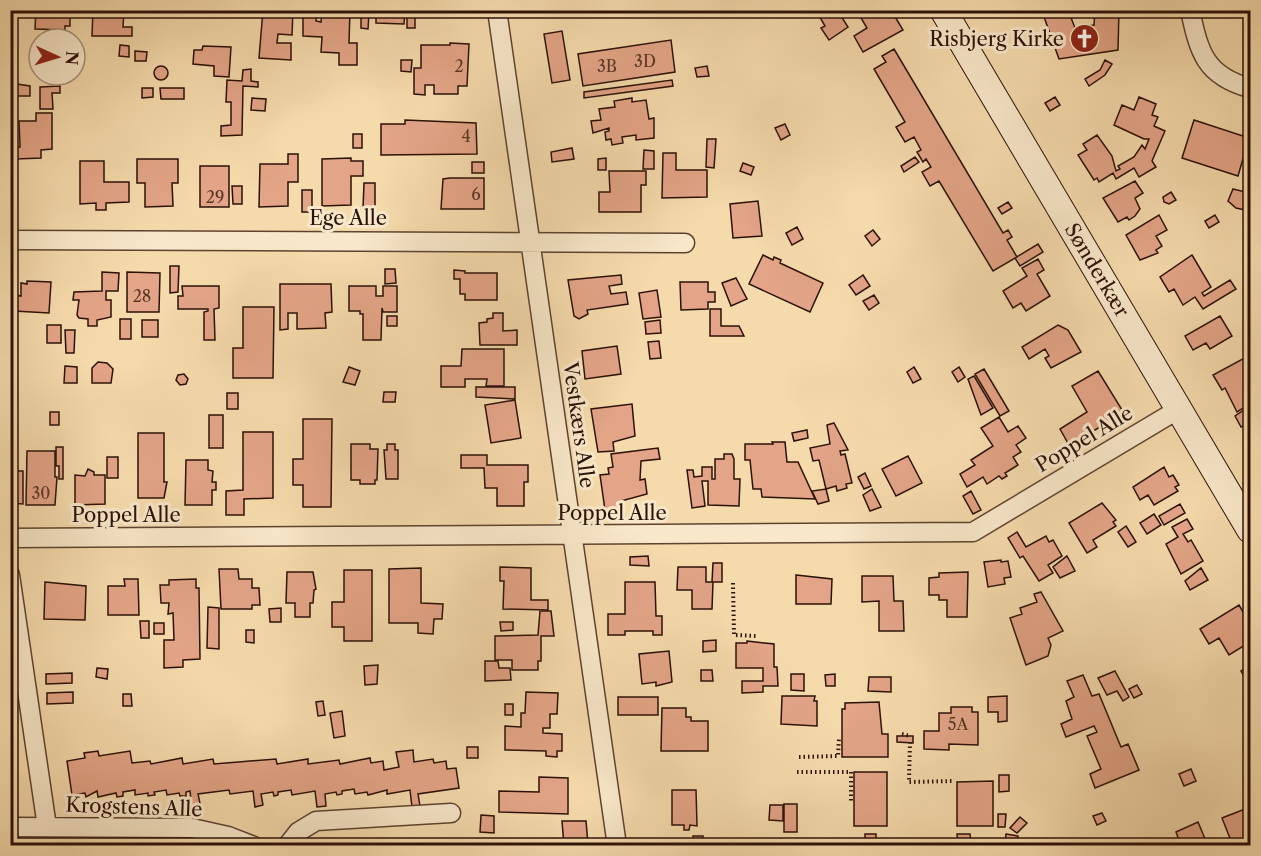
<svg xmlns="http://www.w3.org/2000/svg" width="1261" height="856" viewBox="0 0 1261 856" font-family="'Libre Caslon Text',serif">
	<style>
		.building { fill: #e3a487; stroke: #2c1107; stroke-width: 1.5 }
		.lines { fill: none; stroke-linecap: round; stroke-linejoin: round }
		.street-casing { stroke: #5e4330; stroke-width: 21 }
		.secondary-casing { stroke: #2c1107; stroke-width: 28 }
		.path { stroke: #2c1107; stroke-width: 4; stroke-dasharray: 1.5 3; stroke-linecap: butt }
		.street { stroke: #f8e7c9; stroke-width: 18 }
		.secondary { stroke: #f8e7c9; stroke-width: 26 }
		.labels { text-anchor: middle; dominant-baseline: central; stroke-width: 6; stroke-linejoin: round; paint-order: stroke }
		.number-label { font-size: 16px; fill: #5a3627 }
		.poi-label { font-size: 20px; fill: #2c1107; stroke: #f8e7c9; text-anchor: end }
		.street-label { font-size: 20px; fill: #2c1107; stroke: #f8e7c9 }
	</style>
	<rect width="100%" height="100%" fill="#f5daac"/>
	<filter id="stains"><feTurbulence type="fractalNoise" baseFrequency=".00333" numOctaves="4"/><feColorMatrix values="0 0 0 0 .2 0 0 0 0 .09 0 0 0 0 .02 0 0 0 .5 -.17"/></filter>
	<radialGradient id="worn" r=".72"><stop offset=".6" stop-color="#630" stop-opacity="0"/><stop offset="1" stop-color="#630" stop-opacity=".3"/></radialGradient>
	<!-- building -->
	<path class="building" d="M36,10H66V14H70V26H65V30L35,29Z
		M93,10H124L123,27H132V36H92Z
		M263,10H293L292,35L278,34L277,43H291V60L259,58Z
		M303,10H317L316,21L321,22L322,10L350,11L349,43H357V65H339V53L321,52L322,37L303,36Z
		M370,10H405L404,24L376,23V14H369Z
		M697,10H752V13L697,17Z
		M824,10H845L841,16L848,27L829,40L821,28L825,26L818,14Z
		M891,10L903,30L863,52L854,36L867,28L861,18L867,14L865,11Z
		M1068,10L1075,28L1094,25L1095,10H1119L1118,50L1059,59L1043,14Z
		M361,13H369L368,29L361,28Z
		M407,16H415V28H407Z
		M562,31L570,80L552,83L544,34Z
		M671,40L675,72L583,86L578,54Z
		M450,43L469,44L467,86H458V94H434V85H425V95L414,94V68H421V45H450Z
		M120,45L129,46V57L119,56Z
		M203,46L231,47L229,77L214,76V66L193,64L194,50H202Z
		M894,49L1003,233L1008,230L1012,237L1007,240L1017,257L993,271L939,181L930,186L922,172L931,167L926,159L923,162L917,152L921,150L914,137L905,142L896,127L905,122L874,69L886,62L882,56Z
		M135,51L147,52L146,61H135Z
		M401,60H412L411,72L401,71Z
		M1105,60L1112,64L1105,75L1089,86L1085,79L1100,70Z
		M707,66L709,76L697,77L695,68Z
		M154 73a7 7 0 1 1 14 0a7 7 0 1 1-14 0Z
		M251,69V81L258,82V87L243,86L242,135L221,136V126L231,125V102H226L227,80L242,81L243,70Z
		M672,80L673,86L584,98V92Z
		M10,83L30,86V96H10Z
		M60,86V93H52L53,109H40V87Z
		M142,88H153V97L142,98Z
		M160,88H184V99H161Z
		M1055,97L1060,105L1050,111L1045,103Z
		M1139,97L1156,104L1152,115L1158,117L1154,126L1165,131L1152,161L1156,167L1139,177L1134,168L1116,179L1113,173L1099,182L1097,178L1094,180L1078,155L1087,150L1083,144L1097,135L1112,156L1116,171L1120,169L1118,166L1134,157L1142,145L1145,149L1149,139H1144L1114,125L1122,105L1134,110Z
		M252,98L266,99L265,111L251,110Z
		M632,98V102L646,100L649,119L654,118V138L636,140V135L622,137L623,143L612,145L611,139L606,140L605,132L609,131V128L593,133L591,121L601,120L599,109L615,107L614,101Z
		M36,113H52V149L41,150V158L16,159V147H20L19,121H36Z
		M405,120L476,123L477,154L381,155V124H405Z
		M1194,120L1249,138L1238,176L1182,158Z
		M785,124L790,135L781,140L775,128Z
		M353,134H362V148H353Z
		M707,139H716L714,168L706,167Z
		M572,148L574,159L552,162L551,152Z
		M644,150L654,151V169H643Z
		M663,153H676V170H707V197L662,198Z
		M288,154H298V182H288V206L259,207L260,164H288Z
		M915,157L919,162L904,172L901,166Z
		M351,158V161H363V176H351V205L322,206V159Z
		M606,158V170H598V159Z
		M137,159H178V183H172L173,206L145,207V183H137Z
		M80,161H104V182H129V202L106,203V210H96V203L80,204Z
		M472,162H484V173H472Z
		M743,163L754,167L751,175L740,171Z
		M200,166H229V207H200Z
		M609,171H646V185H641V212H599V192H610Z
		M450,178H484V209H441L443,179Z
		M1135,181L1143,193L1135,198L1140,209L1135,216L1129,220L1127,217L1118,222L1103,198Z
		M364,183H375V209H363Z
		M232,186H242V204H233Z
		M1233,189L1250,193V211L1236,208L1228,201Z
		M302,190H312V212H302Z
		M1171,192L1176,200L1169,204L1164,202L1163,197Z
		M758,201L762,236L733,238L730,204Z
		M1008,202L1012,208L1002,214L998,208Z
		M1159,215L1167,230L1156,236L1162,246L1156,250L1158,253L1140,260L1126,235Z
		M1215,215L1219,222L1209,228L1205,221Z
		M797,227L803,239L792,245L786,233Z
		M873,230L880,239L872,246L865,236Z
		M1038,244L1043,252L1020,266L1015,258Z
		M763,255L773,260L774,257L781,260L780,263L823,283L810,312L749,284Z
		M1192,255L1211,287L1202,293L1204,296L1230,280L1236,289L1203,309L1195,297L1183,305L1174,289L1169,292L1160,277Z
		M1038,259L1044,270L1037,274L1050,296L1026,311L1021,303L1013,308L1003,291L1027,276L1022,268Z
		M170,266H179L178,292L170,293Z
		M385,269H395L396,283L385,284Z
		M454,270L465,271V273H497V300H465V294H460V279H454Z
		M102,272L119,273L118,291H106V300H111V317L97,320V326H88V319L79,318L77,315L79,300H73L74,292L102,291Z
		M127,272L160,273L159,312H127Z
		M621,275L622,284L609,286L611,294L626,292L628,304L587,310L588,314L579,319L574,316L568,280Z
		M863,275L870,286L856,295L849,285Z
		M736,278L747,299L731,306L722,283Z
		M27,281L51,282L49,313L14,311L15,295L21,296V283L27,284Z
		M680,282H708V292H715V302H708V309L681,310Z
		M280,284H331L332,312L325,313L326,328L297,329V313H288V329L280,330Z
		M182,286H219V308L214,309L215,340H204V312L208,311V309H178V296H183Z
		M349,286H376V296H383V286H397V312H383L382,308L381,340H363V314H360V311H349Z
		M657,290L661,317L643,319L639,293Z
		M874,295L879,303L869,310L863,301Z
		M243,307H274L273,378H233V348H243Z
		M710,309H721V326H739L744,336H710Z
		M493,313H503V331L517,330V345H480L479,323L487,322V319L493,318Z
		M387,316H397V326H387Z
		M1220,316L1232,336L1210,349L1206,343L1193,350L1185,336Z
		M120,319H131V339H120Z
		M142,320H158V337H142Z
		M660,320L661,333L646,334L645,322Z
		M47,325H61V343H47Z
		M1058,325L1068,330L1081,352L1051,368L1045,358L1049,356L1045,349L1029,359L1022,347Z
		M65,330H75L74,353H66Z
		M659,341L661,358L650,359L648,342Z
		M617,346L621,374L585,379L582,351Z
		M462,349H504V386H486L487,379H465V387H441V366H461Z
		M1250,355V371L1246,374L1250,382V394L1246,397L1250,404L1237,412L1225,388L1222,390L1213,375Z
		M98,362L107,363L113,369L111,383H92V368Z
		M65,366L77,367V383H64Z
		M349,367L360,371L355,385L343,382Z
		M914,367L921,379L913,383L907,372Z
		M959,367L965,377L958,382L952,372Z
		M984,369L1009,411L1000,416L975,374Z
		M1098,371L1124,413L1109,425L1107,423L1069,445L1060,429L1087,412L1072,386Z
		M184,374L188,379L186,384L180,385L176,380L178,375Z
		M974,376L993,408L981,415L968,379Z
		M476,387H515V399L476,397Z
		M384,392H396L395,402H383Z
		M227,393H238V409H227Z
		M515,400L521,438L491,443L485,405Z
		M632,404L635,436L613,442L614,451L598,452L591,409Z
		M1250,406V421L1241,427L1235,416Z
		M50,412H59V425H50Z
		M209,415H223V448H209Z
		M999,417L1008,432L1018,426L1026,438L1016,445L1021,452L1013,457L1018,465L1005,473L1007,476L1002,479L999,476L987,484L983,477L967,487L960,474L975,465L971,460L993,446L981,428Z
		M303,419H332L331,507H303V485H293V459H303Z
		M834,423L848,450L840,451L841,455L845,454L852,483L846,484L847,488L837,491L836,486L826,489L819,460L813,461L810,448L830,444L827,425Z
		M807,430L808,438L794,441L792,433Z
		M243,432H273V498L244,499V515H226V491L243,490Z
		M138,433H164V482H167L164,498H138Z
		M772,442H785L787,462H798L815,499L762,497L761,489H753L750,460H745V444H773Z
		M351,444H370V449H378L377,480H375V484H360V480H351Z
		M387,444H395V450H398V479H386L384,450H387Z
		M56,447H63V479H59V466H56Z
		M658,448L660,459L641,461L640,480L645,479L647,494L621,501L624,517H606L600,475L609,474L608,468L613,467L611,454Z
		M27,451H55V477H57L55,505H26Z
		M724,454H732L734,459V479H740L739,506L708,505V481H702L705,506L692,508L687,470H693L694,477L702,476V467H712V479H715V459H724Z
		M461,455H487V465H528V482H524V506H497V488H485L484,468H461Z
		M908,456L922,483L896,496L882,469Z
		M107,457H118V478H107Z
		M186,460H208V470L213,471L212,482H216V490H212V505H185Z
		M1164,467L1169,477L1173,475L1179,485L1175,487L1178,491L1154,505L1148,495L1140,500L1133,487Z
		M88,469L94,472V475H105V504L75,505V475L85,476Z
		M10,471H23V504L10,503Z
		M865,473L871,486L864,489L858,477Z
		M826,489L829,501L818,504L812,491Z
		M872,489L881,507L870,511L863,495Z
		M971,491L981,510L973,514L963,496Z
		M1102,503L1116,520L1113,522L1116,526L1093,540L1097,547L1087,553L1069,523Z
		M1180,504L1185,513L1164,525L1159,516Z
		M1154,514L1161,525L1147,534L1140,523Z
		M1187,519L1193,529L1183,534L1188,542L1191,540L1203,561L1181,574L1166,544L1178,537L1172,527Z
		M1126,526L1136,542L1128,547L1118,532Z
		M1017,532L1026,547L1046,536L1049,542L1053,540L1062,556L1048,565L1053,573L1039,581L1023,556L1020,558L1008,538Z
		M648,556L649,566L630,565V557Z
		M1067,556L1075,571L1060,578L1053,567Z
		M1001,560V562L1008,561L1011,577L1004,578L1005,584L988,587L984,562Z
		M713,563H722V582H712Z
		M500,567L531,568V600H548V610L503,609L504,581H500Z
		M678,567H706V582H713L712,609H692V590H677Z
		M421,568V603L443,604L442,619H434L433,634L418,633V623H389V569Z
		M1201,568L1208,580L1190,590L1185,581Z
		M219,569H238L239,579H252V588H259L260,605H252V609H221Z
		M344,570H372V641H344V627H332V602H344Z
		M287,572H313L316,589L314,590L313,603H310V617H295V603H286Z
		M968,572L967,617H947V600H939V595H929V578L939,577V573Z
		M796,575L832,579L831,604H796Z
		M862,576H893L894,601H903L904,631H879V601L862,602Z
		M124,579H138L139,615H108V586H125Z
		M196,579V588H199L200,659L183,660V667L164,668V640H174L173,613L168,614L169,603H161L160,585H169V580Z
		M45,582L86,586L85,620L44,619Z
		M625,582H655L656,616H662V635H653V631H625V635H608V614H625Z
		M1041,592L1063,631L1048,638L1051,645L1048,656L1026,665L1010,618L1022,614L1020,608L1037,602L1034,594Z
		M1239,605L1250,624L1247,626L1250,633V653L1245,645L1229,655L1219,638L1209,644L1200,629Z
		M208,607L219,608V649L207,648Z
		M281,608V622H270L269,609Z
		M540,611H551L554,636H541V661H538V670H512V660H495V636L538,635Z
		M140,621H149V638H141Z
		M500,622H513V630L501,631Z
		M154,623H164V634H154Z
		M246,630H254V643L246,642Z
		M716,640V651L703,652V641Z
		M747,641L774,644V667H777L778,686H763V692L742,693V681H763V668H736V643H747Z
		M669,651L672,682L656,686V682L642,684L639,654Z
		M485,661H498L499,668H510L511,680L485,681Z
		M378,665L377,684L365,685L364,666Z
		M1250,665V687L1241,671Z
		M97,668L108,669L107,679L96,677Z
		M701,670H712L713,681H701Z
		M1115,671L1129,697L1123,701L1117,691L1107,695L1098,678Z
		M72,673V683L46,684V674Z
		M791,674H804V691L791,690Z
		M835,674V686H826L825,675Z
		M1083,675L1092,696L1099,694L1121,747L1128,744L1139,770L1095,788L1090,774L1101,769L1087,736L1097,732L1094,726L1066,737L1061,724L1072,719L1066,701L1074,697L1067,681Z
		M869,677H891V692L868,691Z
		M1137,685L1142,694L1134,698L1129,689Z
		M73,692V703L47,704V693Z
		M526,692L558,693L557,714H550V728H543V733L562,734V751H557V757L546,756V751L505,750V726L521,727V713H525Z
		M123,694H131L132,706H123Z
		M782,696H815L814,701H817V726L781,724Z
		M1007,696V721L998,722V712H988V697Z
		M618,697H658V715H618Z
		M323,701L325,715L318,716L316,702Z
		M879,702L882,734H888V757H842V709H845V703Z
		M505,704H513V715H505Z
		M951,707H972V712H978V745L949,744V750L924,749V731H939V713H951Z
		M662,708H686V717H691V721H708V751H661Z
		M342,711L345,736L334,738L330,713Z
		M897,736H913V743L897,742Z
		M467,747H478V758H467Z
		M413,750L414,762L433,759L434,763L446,761L447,769L456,768L459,788L418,794L420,806L412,807L410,790L387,794V790L368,795L367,792L355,794L354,789L342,791V794L337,795L336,792L325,794L326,806L317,807L315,791L292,795L291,790L278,792V795L274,796L273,792L261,794L263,805L255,807L253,791L230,794L229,790L198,794L201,808L192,809L190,791L186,792V796H180L179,793L167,795L166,790L154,792L155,795L148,796V793L135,795V790L123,792V796L117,797L116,793L98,797L97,791L86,797L85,793L72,795L67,761L85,758L84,753L98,751L99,756L130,751L132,763L150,761L151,764L182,758L183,764L213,759L214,764L276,759L277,764L308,759V764L339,760L340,764L370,758L371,763L383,761L384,770L399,767L396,752Z
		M1191,769L1196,781L1184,786L1179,774Z
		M854,772H887V826H854Z
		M999,775H1009V791L999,792Z
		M539,777L568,778V814L499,812V791L539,792Z
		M993,781V826H957V782Z
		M672,790H696L697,826L690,825L689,830H684V825H672Z
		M1250,803V846H1233L1222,818L1245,809L1244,806Z
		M784,804H797V832H784Z
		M770,805H783V821L769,820Z
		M1102,813L1106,821L1097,825L1093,816Z
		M998,814H1006L1005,827H998Z
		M481,815L494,816V833L480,832Z
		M1020,817L1027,823L1017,833L1010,828Z
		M562,821H586L588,844L564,846Z
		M1198,822L1208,846H1181L1176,832Z
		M865,834H876V844H865Z
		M957,834H970L971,844H958Z
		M1006,834L1018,836L1017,846H1005Z
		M693,836H703V846H693Z"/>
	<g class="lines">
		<defs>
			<path id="street" d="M497,10L617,846
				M1190,10C1199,52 1205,76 1250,88
				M10,240L685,243
				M10,538L973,532L1179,409
				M10,575L47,827
				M10,827L192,828L228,836L254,846
				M287,846L298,832L316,821L451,813"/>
			<path id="secondary" d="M943,10L1250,530"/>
		</defs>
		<!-- street casing -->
		<use href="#street" class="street-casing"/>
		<!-- secondary casing -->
		<use href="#secondary" class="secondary-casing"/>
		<!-- path -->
		<path class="path" d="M733,583L734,635L756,636
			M902,734L910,736
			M910,742L909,782L953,781
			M799,757L838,756L839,737
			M797,772H851V801"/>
		<!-- street -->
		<use href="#street" class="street"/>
		<!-- secondary -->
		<use href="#secondary" class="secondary"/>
	</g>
	<!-- icons -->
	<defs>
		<symbol id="church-disc" viewBox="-11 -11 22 22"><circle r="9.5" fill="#8f2418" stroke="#f8e7c9"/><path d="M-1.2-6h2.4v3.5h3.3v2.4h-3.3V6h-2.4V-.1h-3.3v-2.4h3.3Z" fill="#fff"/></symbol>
	</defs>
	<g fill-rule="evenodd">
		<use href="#church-disc" x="1068" y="22" width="33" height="33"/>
	</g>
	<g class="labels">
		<!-- number labels -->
		<g class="number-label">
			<text x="645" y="61">3D</text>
			<text x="459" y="66">2</text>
			<text x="607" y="66">3B</text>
			<text x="466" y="136">4</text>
			<text x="476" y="194">6</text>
			<text x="215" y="197">29</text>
			<text x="142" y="296">28</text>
			<text x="41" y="493">30</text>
			<text x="958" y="724">5A</text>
		</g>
		<!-- poi labels -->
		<g class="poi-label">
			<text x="1064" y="39">Risbjerg Kirke</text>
		</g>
		<!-- street labels -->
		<g class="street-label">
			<text x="348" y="218">Ege Alle</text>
			<text transform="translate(1097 270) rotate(59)">Sønderkær</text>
			<text transform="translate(579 425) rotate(82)">Vestkærs Alle</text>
			<text transform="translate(1084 439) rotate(-31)">Poppel Alle</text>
			<text x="612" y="513">Poppel Alle</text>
			<text x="126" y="515">Poppel Alle</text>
			<text transform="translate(134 807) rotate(2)">Krogstens Alle</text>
		</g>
	</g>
	<!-- margin -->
	<rect width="1261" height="856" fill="none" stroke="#f5daac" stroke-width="36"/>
	<rect x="12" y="12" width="1237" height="832" fill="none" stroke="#2c1107" stroke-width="3"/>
	<rect x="18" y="18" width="1225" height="820" fill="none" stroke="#2c1107" stroke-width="1.5"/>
	<!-- north arrow -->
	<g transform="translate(57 57) rotate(94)"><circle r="28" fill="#f8e7c9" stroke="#a6917b" stroke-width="1.5"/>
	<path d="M0-4.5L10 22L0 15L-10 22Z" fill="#8f2418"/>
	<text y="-9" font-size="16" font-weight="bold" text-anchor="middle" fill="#2c1107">N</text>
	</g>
	<rect width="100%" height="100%" filter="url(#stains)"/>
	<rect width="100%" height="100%" fill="url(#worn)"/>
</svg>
